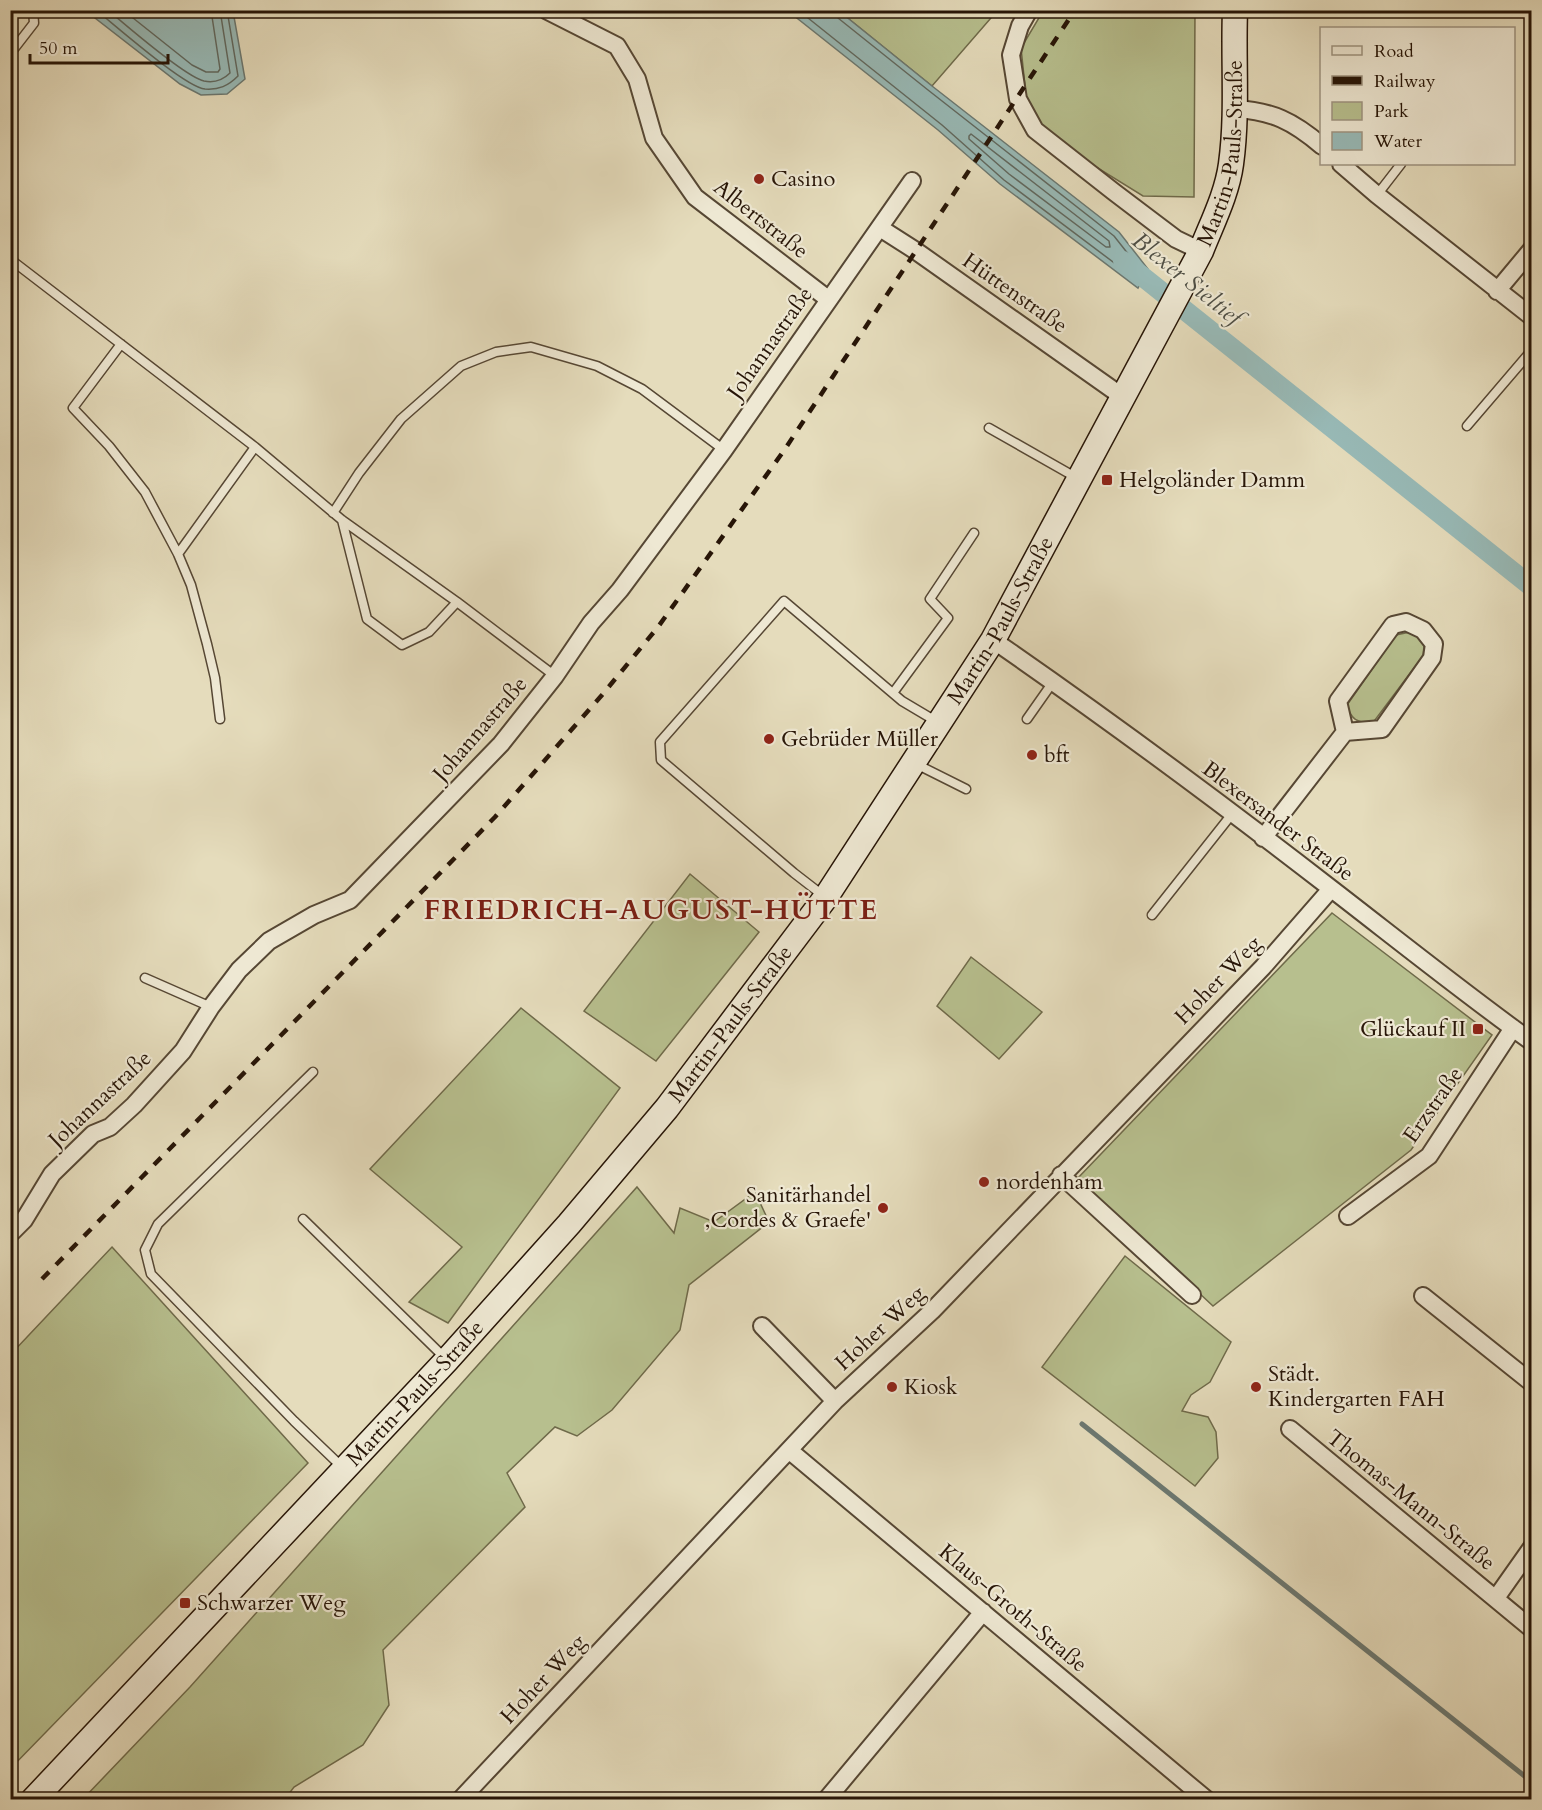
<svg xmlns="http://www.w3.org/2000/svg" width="1542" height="1810" viewBox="0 0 1542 1810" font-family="Cardo,serif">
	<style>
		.green { fill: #b7bf8e; stroke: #6f6a4a; stroke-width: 1.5 }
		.water { fill: #98bab7; stroke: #6b7871; stroke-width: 1.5 }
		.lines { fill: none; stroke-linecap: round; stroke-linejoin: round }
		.shore { stroke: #60685f; stroke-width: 1.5 }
		.stream { stroke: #6b7871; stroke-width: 5 }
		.canal { stroke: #98bab7; stroke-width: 20 }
		.lane-casing { stroke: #564734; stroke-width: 11 }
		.street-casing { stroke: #564734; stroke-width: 20 }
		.secondary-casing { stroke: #271507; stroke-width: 27 }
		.lane { stroke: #eee8d3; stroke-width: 8 }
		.street { stroke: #eee8d3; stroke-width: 16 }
		.secondary { stroke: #eee8d3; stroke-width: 24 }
		.rail { stroke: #271507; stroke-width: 4.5; stroke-dasharray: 10 10; stroke-linecap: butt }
		.poi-dot { fill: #8f2418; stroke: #eee8d3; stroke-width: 2 }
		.labels { text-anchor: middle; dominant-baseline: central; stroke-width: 4.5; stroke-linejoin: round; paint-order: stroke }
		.street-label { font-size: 22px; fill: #271507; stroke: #eee8d3 }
		.poi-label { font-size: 22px; fill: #271507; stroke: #eee8d3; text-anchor: start }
		.water-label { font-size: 24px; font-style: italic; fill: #4f4f45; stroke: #eee8d3 }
		.district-label { font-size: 28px; font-weight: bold; letter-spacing: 1.5px; fill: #7a1f14; stroke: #eee8d3 }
	</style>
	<rect width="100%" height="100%" fill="#e5dcbc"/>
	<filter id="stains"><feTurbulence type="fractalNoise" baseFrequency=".00333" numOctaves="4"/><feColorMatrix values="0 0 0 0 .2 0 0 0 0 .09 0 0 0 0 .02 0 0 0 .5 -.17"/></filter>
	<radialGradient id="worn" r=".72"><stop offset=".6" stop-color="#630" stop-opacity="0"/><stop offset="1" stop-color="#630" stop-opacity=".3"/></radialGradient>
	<!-- green -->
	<path class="green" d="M839,11H997L932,86Z
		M1043,11H1195L1194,197L1143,196L1075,154L1028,114L1021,48Z
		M1410,632L1419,635L1424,646L1423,656L1372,724C1357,722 1351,720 1347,705L1396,635Z
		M690,874L759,932L656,1061L584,1011Z
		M1332,913L1492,1035L1411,1150L1213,1306L1077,1179Z
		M971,957L1042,1012L999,1059L937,1006Z
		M521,1008L620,1088L448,1323L409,1302L462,1247L370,1169Z
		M637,1187L674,1233L680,1208L714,1222L755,1192L769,1222L689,1285L680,1330L612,1410L577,1436L555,1427L507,1473L525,1507L383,1650L389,1705L363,1745L294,1787L285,1799H83L190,1687Z
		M112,1247L308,1463L11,1768V1354Z
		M1125,1256L1231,1342L1210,1382L1191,1395L1182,1411L1208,1417L1216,1432L1218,1458L1195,1486L1042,1367Z"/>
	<!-- water -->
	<path class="water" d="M86,11H233L245,79L227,94L201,95L180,84Z
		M788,11H839L932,86L1119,232L1148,269L1138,288L1000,184L938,130Z"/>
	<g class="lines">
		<!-- shore -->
		<path class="shore" d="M96,10C116,26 185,87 205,89C219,90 228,86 238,76L227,10
			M108,10C127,26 184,76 204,81C214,83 223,80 230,73L220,10
			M123,10L192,65L206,72H218L220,69L211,10
			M798,10L942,125L1004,180L1133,277H1137L1140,269L1114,236L928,90L838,18L836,10
			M971,134L1109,241L1110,247H1106L1009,174L969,139V136Z"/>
		<!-- stream -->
		<path class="stream" d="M1082,1424L1532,1782"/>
		<!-- canal -->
		<path class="canal" d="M1123,261L1532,587"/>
		<defs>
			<path id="lane" d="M10,54L34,23L33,10
				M1377,195L1401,164
				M10,259L255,447L342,520L457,602L555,676
				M121,344L73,408L109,446L145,492L178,554L191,585L207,644L215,678L220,719
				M1467,426L1532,350
				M989,428L1077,478
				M333,513L359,473L401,419L461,366L496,352L531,347L597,366L642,389L724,450
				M342,520L367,619L402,645L429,632L457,602
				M178,554L255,447
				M893,693L948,618L930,599L974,533
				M1027,719L1053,682
				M916,764L966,789
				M825,897L794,873L661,760L660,742L784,601L902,701L939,723
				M1152,915L1232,814
				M145,978L211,1007
				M313,1072L158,1224L145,1250L151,1274L294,1421L342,1467
				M303,1219L446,1359"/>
			<path id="street" d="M546,10L617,46L637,79L654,138L695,197L828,299
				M1029,10L1020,26L1011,55L1018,99L1035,130L1114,192L1176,239L1201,251
				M1235,109C1272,111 1293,121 1322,146
				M1341,164L1377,195L1532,317
				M880,228L916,251L1123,397
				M1497,291L1532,249
				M993,640C1109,720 1222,804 1333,890C1399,941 1464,993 1532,1042
				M1263,838L1345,732L1382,729L1432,658L1434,644L1423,630L1406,622L1393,625L1338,701L1345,732
				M1061,1175L1192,1295
				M1348,1216L1429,1156L1513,1028
				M10,1234L24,1220L52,1174L93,1134L110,1127L134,1105L183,1051L211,1007L239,970L269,941L314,915L350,900L501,744L555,676L591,623L620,590L724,450L912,181
				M1423,1296L1532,1383
				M762,1326L835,1401
				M1290,1429L1532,1629
				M790,1451L1207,1800
				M1496,1598L1532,1547
				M460,1800L835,1401L932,1311L1263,967L1331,889
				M826,1800L983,1612"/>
			<g id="secondary">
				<path id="s1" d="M33,1800L447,1360L569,1224L667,1108L826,897L993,640L1201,251C1212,223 1227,194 1231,164C1238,113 1233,61 1235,10"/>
			</g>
		</defs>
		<!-- lane casing -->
		<use href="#lane" class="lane-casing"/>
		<!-- street casing -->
		<use href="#street" class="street-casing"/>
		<!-- secondary casing -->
		<use href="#secondary" class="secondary-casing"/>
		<!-- lane -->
		<use href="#lane" class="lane"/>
		<!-- street -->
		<use href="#street" class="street"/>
		<!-- secondary -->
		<use href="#secondary" class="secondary"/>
		<!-- rail -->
		<path class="rail" d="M42,1279L495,817L602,695L658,627L785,449L1075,10"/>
	</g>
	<!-- markers -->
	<g class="poi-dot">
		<circle cx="759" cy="179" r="6"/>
		<rect x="1101" y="474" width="12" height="12" rx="3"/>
		<circle cx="769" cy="739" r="6"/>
		<circle cx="1032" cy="755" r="6"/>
		<rect x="1472" y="1023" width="12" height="12" rx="3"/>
		<circle cx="984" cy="1182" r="6"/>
		<circle cx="883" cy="1208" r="6"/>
		<circle cx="892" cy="1387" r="6"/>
		<circle cx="1256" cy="1387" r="6"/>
		<rect x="179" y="1597" width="12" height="12" rx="3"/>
	</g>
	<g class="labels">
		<!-- street labels -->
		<g class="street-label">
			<text stroke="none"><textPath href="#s1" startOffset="2052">Martin-Pauls-Straße</textPath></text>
			<text transform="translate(761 219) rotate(38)">Albertstraße</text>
			<text transform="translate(1015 293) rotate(35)">Hüttenstraße</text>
			<text transform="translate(770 343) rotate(-55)">Johannastraße</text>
			<text stroke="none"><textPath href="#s1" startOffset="1530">Martin-Pauls-Straße</textPath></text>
			<text transform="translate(480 729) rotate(-49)">Johannastraße</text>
			<text transform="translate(1278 821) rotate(37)">Blexersander Straße</text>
			<text transform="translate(1218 980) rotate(-46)">Hoher Weg</text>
			<text stroke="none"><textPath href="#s1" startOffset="1044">Martin-Pauls-Straße</textPath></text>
			<text transform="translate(100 1099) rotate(-43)">Johannastraße</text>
			<text transform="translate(1433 1105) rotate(-55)">Erzstraße</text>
			<text transform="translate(880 1328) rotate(-43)">Hoher Weg</text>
			<text stroke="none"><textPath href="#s1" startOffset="558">Martin-Pauls-Straße</textPath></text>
			<text transform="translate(1411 1500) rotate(39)">Thomas-Mann-Straße</text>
			<text transform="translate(1013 1608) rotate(40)">Klaus-Groth-Straße</text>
			<text transform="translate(543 1679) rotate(-47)">Hoher Weg</text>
		</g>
		<!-- poi labels -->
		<g class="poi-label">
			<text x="771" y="179">Casino</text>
			<text x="1119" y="480">Helgoländer Damm</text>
			<text x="781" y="739">Gebrüder Müller</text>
			<text x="1044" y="755">bft</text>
			<text x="1466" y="1029" text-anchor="end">Glückauf II</text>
			<text x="996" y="1182">nordenham</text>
			<text x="871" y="1195" text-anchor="end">Sanitärhandel<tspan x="871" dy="25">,Cordes &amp; Graefe'</tspan></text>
			<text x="1268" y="1374">Städt.<tspan x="1268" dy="25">Kindergarten FAH</tspan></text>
			<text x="904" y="1387">Kiosk</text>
			<text x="197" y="1603">Schwarzer Weg</text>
		</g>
		<!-- water labels -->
		<g class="water-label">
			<text transform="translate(1187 279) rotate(39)">Blexer Sieltief</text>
		</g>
		<!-- district labels -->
		<g class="district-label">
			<text x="651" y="910">FRIEDRICH-AUGUST-HÜTTE</text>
		</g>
	</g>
	<!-- margin -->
	<rect width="1542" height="1810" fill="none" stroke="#e5dcbc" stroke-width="36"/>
	<rect x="12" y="12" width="1518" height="1786" fill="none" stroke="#271507" stroke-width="3"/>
	<rect x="18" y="18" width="1506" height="1774" fill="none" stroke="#271507" stroke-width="1.5"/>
	<!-- legend -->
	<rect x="1320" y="27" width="195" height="138" fill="#eee8d3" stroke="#9e9481" stroke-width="1.5"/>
	<rect x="1332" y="46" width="30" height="9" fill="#eee8d3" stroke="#9e9481" stroke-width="1.5"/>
	<text x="1374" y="57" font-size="18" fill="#271507">Road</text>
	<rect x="1332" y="76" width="30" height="9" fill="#271507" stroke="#9e9481" stroke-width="1.5"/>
	<text x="1374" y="87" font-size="18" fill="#271507">Railway</text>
	<rect x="1332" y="102" width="30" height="18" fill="#b7bf8e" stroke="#9e9481" stroke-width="1.5"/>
	<text x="1374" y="117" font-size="18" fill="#271507">Park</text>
	<rect x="1332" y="132" width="30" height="18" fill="#98bab7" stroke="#9e9481" stroke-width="1.5"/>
	<text x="1374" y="147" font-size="18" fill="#271507">Water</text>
	<!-- scale -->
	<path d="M30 54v9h138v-9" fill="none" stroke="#271507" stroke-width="3"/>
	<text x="39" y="54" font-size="18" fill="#271507" stroke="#eee8d3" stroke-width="4.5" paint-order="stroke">50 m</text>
	<rect width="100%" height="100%" filter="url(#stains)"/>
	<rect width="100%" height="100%" fill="url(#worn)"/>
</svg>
